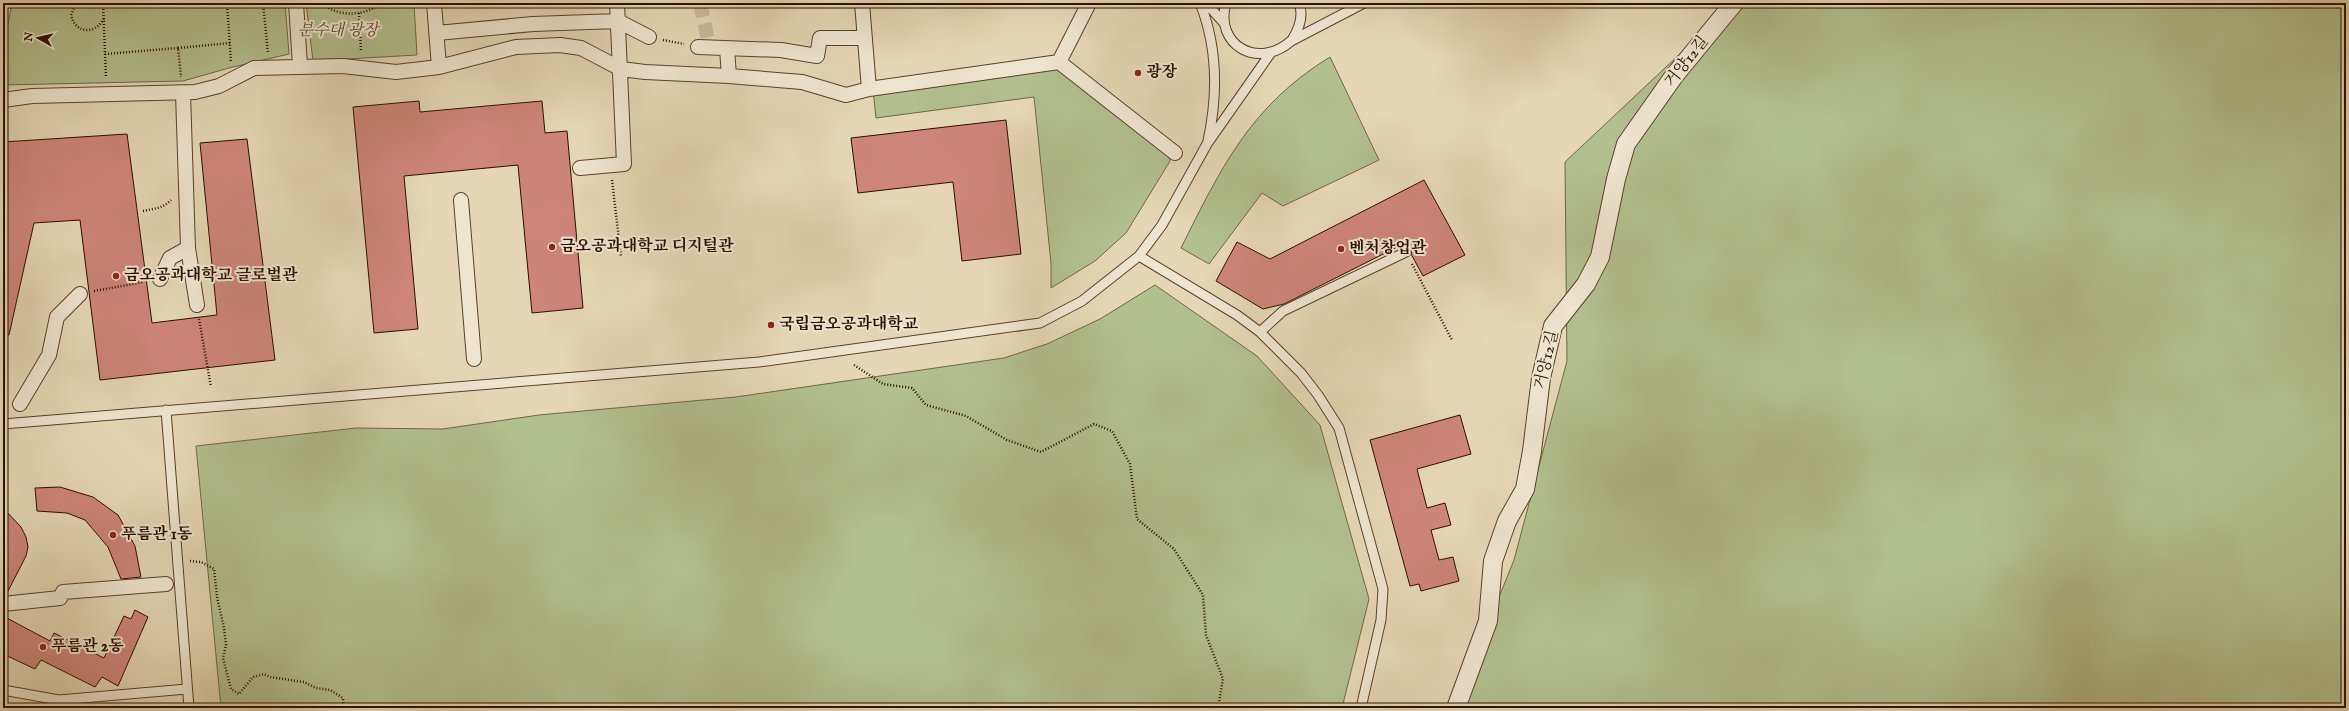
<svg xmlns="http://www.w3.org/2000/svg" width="2349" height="711" viewBox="0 0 2349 711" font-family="'IM FELL English','Noto Serif KR',serif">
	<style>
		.green { fill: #b2bf8f; stroke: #706648 }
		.building { fill: #ce857a; stroke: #2d0e00 }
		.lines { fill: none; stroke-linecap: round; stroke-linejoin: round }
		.pedestrian-tunnel { stroke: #c9b99a; stroke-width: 14; stroke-dasharray: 14 7; stroke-linecap: butt }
		.service-casing { stroke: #5b402d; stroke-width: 11 }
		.pedestrian-casing { stroke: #5b402d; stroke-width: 16 }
		.minor-casing { stroke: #5b402d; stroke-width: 20 }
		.path { stroke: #2d0e00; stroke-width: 2.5; stroke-dasharray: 1 2; stroke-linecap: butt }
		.service { stroke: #eee5cf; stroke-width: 9 }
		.pedestrian { stroke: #eee5cf; stroke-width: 14 }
		.minor { stroke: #eee5cf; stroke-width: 18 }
		.poi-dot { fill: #8f2418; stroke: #eee5cf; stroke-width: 1.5 }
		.labels { text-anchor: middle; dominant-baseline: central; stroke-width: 4; stroke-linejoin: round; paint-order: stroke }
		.park-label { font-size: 16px; font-style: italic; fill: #5c4c32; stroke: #eee5cf }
		.street-label { font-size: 16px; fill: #2d0e00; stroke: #eee5cf }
		.poi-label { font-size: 16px; font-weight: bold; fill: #2d0e00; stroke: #eee5cf; text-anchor: start }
	</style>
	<rect width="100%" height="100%" fill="#e5d7b5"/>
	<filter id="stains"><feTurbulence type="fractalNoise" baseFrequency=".005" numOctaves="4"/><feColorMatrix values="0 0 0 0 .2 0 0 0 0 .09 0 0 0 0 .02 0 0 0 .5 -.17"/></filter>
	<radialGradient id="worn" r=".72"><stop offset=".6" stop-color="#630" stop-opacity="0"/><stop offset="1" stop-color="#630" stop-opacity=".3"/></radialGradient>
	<!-- green -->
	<path class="green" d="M12,3H285L289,54L229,68L183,81L3,85V50Z
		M306,3H414L417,55L313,61Z
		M1734,3H2346V708H1454L1514,560L1567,361L1565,162Z
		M1330,57L1379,160L1283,206L1262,193L1209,264L1181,248C1221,168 1250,106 1330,57Z
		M1059,68L1169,156L1170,161L1126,233L1095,261L1051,288V263L1034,97L876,118L873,90Z
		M1155,285L1257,356L1320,425L1369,599L1342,708H221L196,446L356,428L443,429L539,415L736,397L1004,358L1047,344L1100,319Z"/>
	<!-- building -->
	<path class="building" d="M419,101L420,112L542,101L545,133L567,131L583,308L532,313L518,165L404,176L418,329L374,333L353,107Z
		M1006,120L1021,254L962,261L953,182L858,193L851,138Z
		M127,134L152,323L217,315L200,143L247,139L275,360L100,380L80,220L34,223L9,335H3V142Z
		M1424,180L1465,255L1423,276L1411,254V249L1405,243L1284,304L1263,309L1216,281L1237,242L1270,259Z
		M1460,415L1471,454L1417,469L1427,508L1445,503L1451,525L1431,530L1439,560L1453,557L1459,581L1421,591L1419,584L1410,586L1370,440Z
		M60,487L93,497L118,515L135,546L141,577L121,579L108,547L85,520L67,513L37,511L35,488Z
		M3,508L21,527L26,537L28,547L26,556L6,595H3Z
		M135,610L148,617L118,686L102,677L95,687L41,660L35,669L3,654V616L50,641L54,633L104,658L124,616L131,619Z"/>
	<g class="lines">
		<!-- pedestrian-tunnel -->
		<path class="pedestrian-tunnel" d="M700,3L710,49"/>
		<defs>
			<path id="service" d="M1200,3C1218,48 1218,94 1208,141
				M1206,3L1224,23
				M1226,3C1214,45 1258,70 1291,41L1364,3
				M1292,40C1299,29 1304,16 1299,3
				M1139,256L1237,315L1260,332L1301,373L1318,395L1339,428L1383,589L1381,620L1361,708
				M1260,332L1283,311L1406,252
				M166,410L189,708
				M3,424L759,362L1040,323L1082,301L1139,256L1162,225L1207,144L1270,54
				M3,690L59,700L187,689"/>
			<path id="pedestrian" d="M296,3L300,66
				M434,3L439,67
				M862,3L869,89
				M437,33L533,24L618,21L649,37
				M698,47L781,50L817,56L820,38H865
				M727,49L729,76
				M1059,62L1089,3
				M183,93L188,248L197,305
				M3,100L32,96L195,92L219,86L254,68L343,66L396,72L439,67L516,47L560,45L581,48L621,69L645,72L729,76L802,82L846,95L869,89L1059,62L1175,153
				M580,168L624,164L617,3
				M461,200L474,359
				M160,279L170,258L188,248
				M20,404L49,355L57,317L80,294
				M3,604L60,598L63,592L166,584"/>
			<path id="minor" d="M1456,708L1488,621L1493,561L1507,521L1525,489L1532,451L1541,378L1553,326L1586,284L1600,257L1616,179L1626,144L1674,76L1734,3"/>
		</defs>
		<!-- service casing -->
		<use href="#service" class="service-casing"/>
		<!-- pedestrian casing -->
		<use href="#pedestrian" class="pedestrian-casing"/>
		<!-- minor casing -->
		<use href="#minor" class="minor-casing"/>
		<!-- path -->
		<path class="path" d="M76,3L71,15C75,34 96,35 104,18
			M103,3L106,78
			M227,3L231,62
			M263,3L268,53
			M321,3C338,17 364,17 381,3
			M359,13L361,52
			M663,40L684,44
			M178,48L230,43
			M105,54L178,48L181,77
			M612,180L621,257
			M143,211C153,209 164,208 171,200
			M1412,264L1452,340
			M94,291L144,282
			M199,319L211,387
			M854,365L883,384L912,388L926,405L966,416L1007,440L1041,452L1094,424L1112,431L1130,464L1137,519L1174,549L1203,595L1206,635L1223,679L1218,708
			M190,561L201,562L214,569L217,597L224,628L226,645L223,658L231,689L239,694L253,677L264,674L270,677L304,682L316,688L330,690L343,698L344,708"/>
		<!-- service -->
		<use href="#service" class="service"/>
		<!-- pedestrian -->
		<use href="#pedestrian" class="pedestrian"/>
		<!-- minor -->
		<use href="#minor" class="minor"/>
	</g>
	<!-- markers -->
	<g class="poi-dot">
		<circle cx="1138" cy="73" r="4"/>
		<circle cx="552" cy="247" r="4"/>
		<circle cx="1341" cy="249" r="4"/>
		<circle cx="116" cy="276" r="4"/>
		<circle cx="771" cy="325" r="4"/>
		<circle cx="113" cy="535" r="4"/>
		<circle cx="43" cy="647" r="4"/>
	</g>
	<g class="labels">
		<!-- park labels -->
		<g class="park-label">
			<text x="338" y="31">분수대 광장</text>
		</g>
		<!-- street labels -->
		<g class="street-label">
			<text transform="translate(1687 62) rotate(-52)">거양12길</text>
			<text transform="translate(1547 360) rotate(-77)">거양12길</text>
		</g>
		<!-- poi labels -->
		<g class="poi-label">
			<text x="1146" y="73">광장</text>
			<text x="560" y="247">금오공과대학교 디지털관</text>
			<text x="1349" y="249">벤처창업관</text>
			<text x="124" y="276">금오공과대학교 글로벌관</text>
			<text x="779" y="325">국립금오공과대학교</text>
			<text x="121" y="535">푸름관 1동</text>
			<text x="51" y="647">푸름관 2동</text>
		</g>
	</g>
	<!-- margin -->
	<rect width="2349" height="711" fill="none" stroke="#e5d7b5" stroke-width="16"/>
	<rect x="4" y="4" width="2341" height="703" fill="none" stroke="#2d0e00" stroke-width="2"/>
	<rect x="8" y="8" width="2333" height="695" fill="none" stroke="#2d0e00"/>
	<!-- north arrow -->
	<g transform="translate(38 38) rotate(278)" stroke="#eee5cf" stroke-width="3" paint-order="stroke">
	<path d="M0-3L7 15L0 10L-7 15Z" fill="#2d0e00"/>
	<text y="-6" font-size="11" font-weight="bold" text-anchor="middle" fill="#2d0e00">N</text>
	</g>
	<rect width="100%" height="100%" filter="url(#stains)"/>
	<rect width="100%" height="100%" fill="url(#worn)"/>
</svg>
